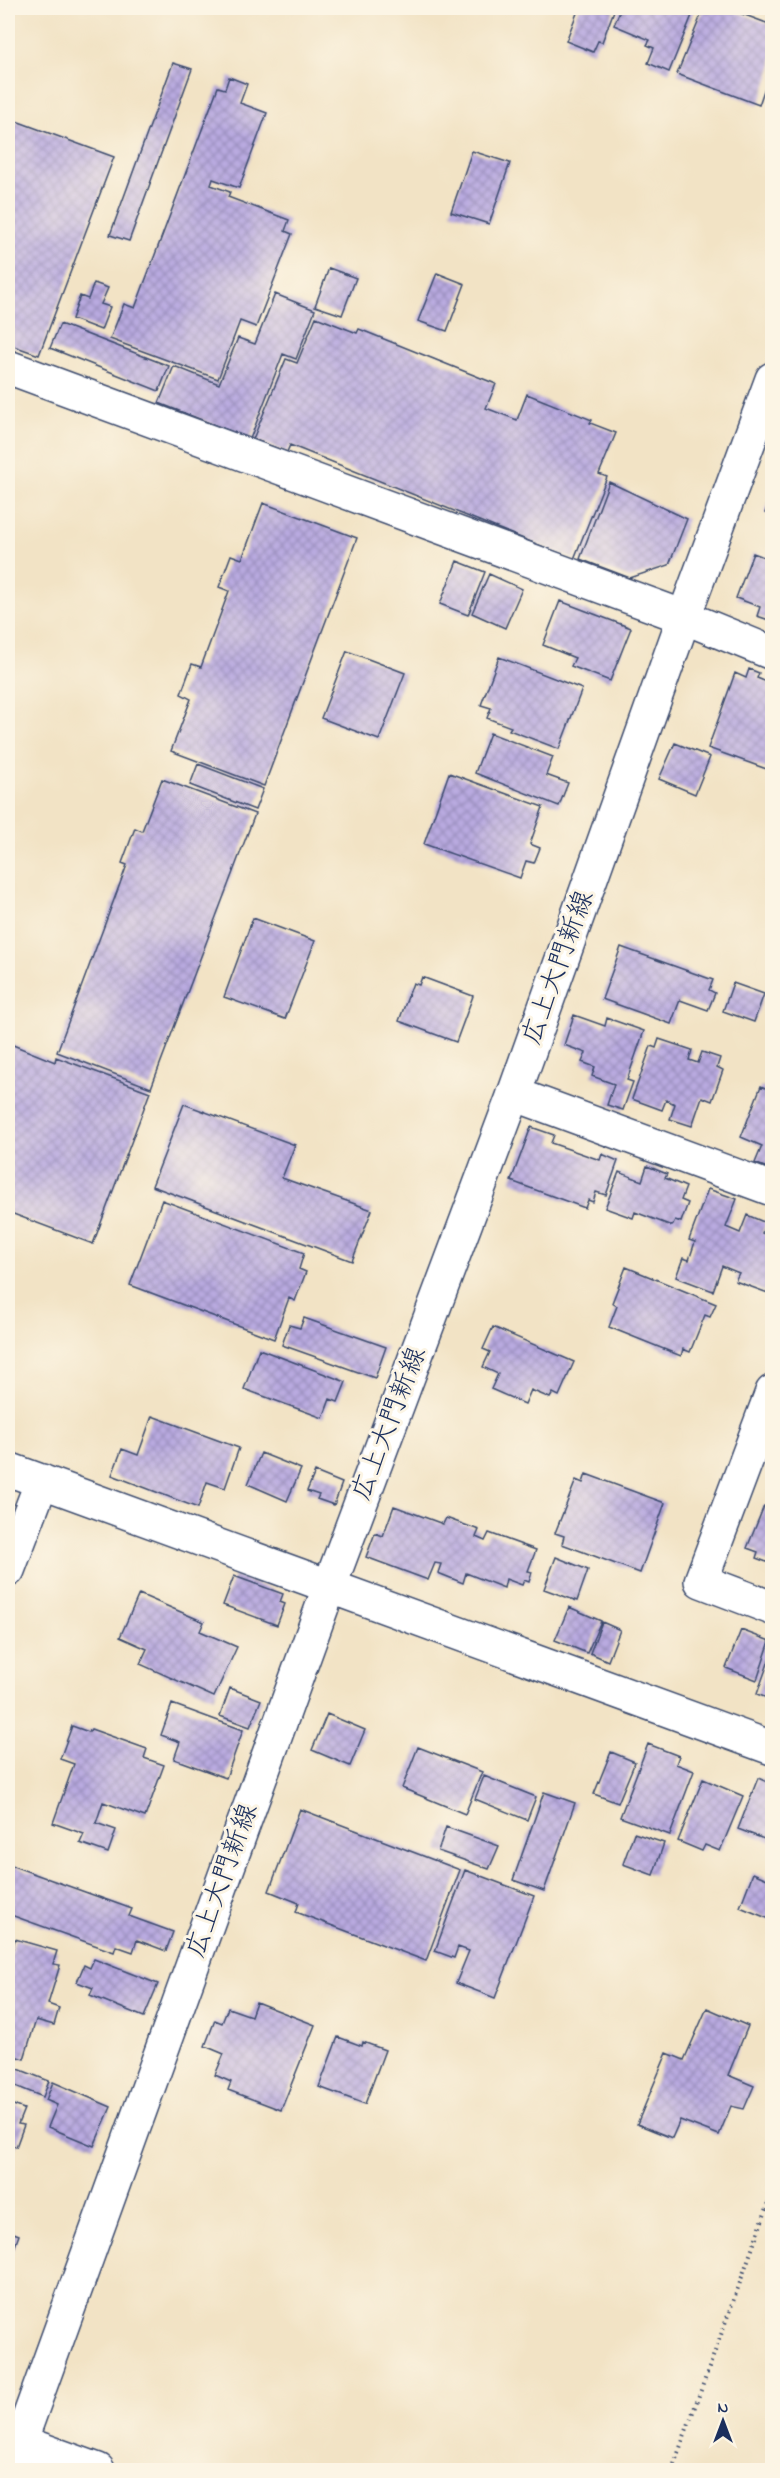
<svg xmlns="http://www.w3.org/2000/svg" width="780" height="2478" viewBox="0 0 780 2478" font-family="'Indie Flower','Klee One',sans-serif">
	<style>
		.building { fill: url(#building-cross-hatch) }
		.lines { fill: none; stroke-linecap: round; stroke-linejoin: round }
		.minor-casing { stroke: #3b4a6d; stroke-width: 36 }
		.major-casing { stroke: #3b4a6d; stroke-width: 36 }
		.path { stroke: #3b4a6d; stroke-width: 4; stroke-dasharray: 1.5 4.5; stroke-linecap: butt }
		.minor { stroke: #fff; stroke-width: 33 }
		.major { stroke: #fff; stroke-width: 33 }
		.labels { text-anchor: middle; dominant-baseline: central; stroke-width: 6; stroke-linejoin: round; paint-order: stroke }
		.street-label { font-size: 27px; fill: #1b2f5e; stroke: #fcf5e5 }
	</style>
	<defs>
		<pattern id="building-cross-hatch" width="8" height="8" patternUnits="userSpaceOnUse" patternTransform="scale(1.5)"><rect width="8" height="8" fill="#b9aae0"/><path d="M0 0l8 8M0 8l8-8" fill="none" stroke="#968bb9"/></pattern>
	</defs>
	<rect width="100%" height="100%" fill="#fcf5e5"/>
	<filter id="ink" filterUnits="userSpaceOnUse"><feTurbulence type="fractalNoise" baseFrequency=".0167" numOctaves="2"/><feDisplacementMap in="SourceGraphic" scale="12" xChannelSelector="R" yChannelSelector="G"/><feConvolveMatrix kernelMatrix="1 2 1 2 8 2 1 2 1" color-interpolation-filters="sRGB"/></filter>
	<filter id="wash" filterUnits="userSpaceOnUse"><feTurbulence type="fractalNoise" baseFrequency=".008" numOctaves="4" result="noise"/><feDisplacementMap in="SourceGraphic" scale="24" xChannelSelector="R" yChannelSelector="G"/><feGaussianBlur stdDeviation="1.35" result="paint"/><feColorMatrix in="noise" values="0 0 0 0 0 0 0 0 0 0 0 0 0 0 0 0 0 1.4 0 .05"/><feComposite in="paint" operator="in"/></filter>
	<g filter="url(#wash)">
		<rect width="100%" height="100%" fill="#f2e3c5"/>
		<g id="blocks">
			<!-- building -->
			<path class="building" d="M579,8H615L602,42L598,41L593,52L566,41Z
				M621,8H695L669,72L648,63L654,48L647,45L650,40L614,25Z
				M704,8H726L772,25V67L759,105L677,74Z
				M173,63L192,69L129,241L110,235Z
				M229,77L247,84L240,103L267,113L239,188L213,179L211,185L230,192L228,197L289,220L285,231L292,234L256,327L240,321L218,379L110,339L124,304L135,308L218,87L225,89Z
				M8,118L114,157L39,355L8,344Z
				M472,151L510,163L489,224L451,212Z
				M329,268L356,278L342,315L315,306Z
				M437,273L465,284L447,331L418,321Z
				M94,283L108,288L101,304L110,307L101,330L72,319L80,296L88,299Z
				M275,294L315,310L296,359L283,354L250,439L159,403L174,366L219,384L238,338L255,344Z
				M316,317L357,333L359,329L496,384L486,408L517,420L527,394L592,420L590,423L616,433L599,474L607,477L574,559L290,445L287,452L253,439L286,359L297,363Z
				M60,324L169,366L159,391L50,348Z
				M609,482L687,519L669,565L630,578L580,559Z
				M772,494V515L765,513Z
				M263,503L357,538L264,786L171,751L191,699L181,694L192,664L201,667L229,591L219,587L231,555L242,559Z
				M753,553L772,560V613L769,620L757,616L760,607L736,598Z
				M457,561L485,572L468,615L440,604Z
				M489,574L522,589L505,628L472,613Z
				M560,601L631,628L610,681L571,666L575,658L543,645Z
				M347,651L405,673L379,740L321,718Z
				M499,657L582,689L559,749L509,730L511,727L487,718L491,708L481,705Z
				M749,669L759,673L757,678L772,684V771L708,748L735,673L746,678Z
				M490,733L553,757L546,775L568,783L559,806L475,773Z
				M675,743L710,757L695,794L659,779Z
				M198,764L263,789L255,810L190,785Z
				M449,773L543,807L530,844L540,848L534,863L526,861L520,878L424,844Z
				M162,779L255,814L151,1088L57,1052L127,865L122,863L135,828L142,831Z
				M253,918L315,941L285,1019L224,997Z
				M621,947L713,980L709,990L715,993L708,1010L680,1000L671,1024L602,999Z
				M422,977L473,996L456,1042L399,1021L413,983L419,985Z
				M733,983L764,994L754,1022L723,1011Z
				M574,1015L605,1026L607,1018L644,1031L627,1080L633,1082L623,1110L607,1105L614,1084L592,1076L595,1067L582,1062L586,1053L564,1045Z
				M659,1039L692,1050L689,1060L698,1063L702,1052L720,1058L717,1067L723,1070L712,1101L702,1097L692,1126L670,1119L675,1104L666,1100L662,1110L632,1099L651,1046L656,1048Z
				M8,1043L55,1062L56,1057L150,1092L93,1244L8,1212Z
				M761,1086L772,1091V1170L755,1163L762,1146L741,1137Z
				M184,1104L295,1145L282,1178L372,1210L352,1261L152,1186Z
				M531,1127L554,1135L551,1143L600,1160L602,1154L618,1161L606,1195L596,1192L593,1202L588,1200L585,1208L511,1181Z
				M647,1166L667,1174L665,1178L686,1187L681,1200L688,1203L681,1222L675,1220L672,1226L635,1212L633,1218L605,1208L619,1172L642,1181Z
				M708,1189L737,1199L726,1227L740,1233L747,1215L766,1223L762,1233L772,1237V1280L768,1293L735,1281L739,1273L722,1266L713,1291L676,1277L683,1258L689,1260L695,1242L689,1240Z
				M162,1200L304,1253L299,1269L306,1272L295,1301L289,1298L274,1339L130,1285Z
				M626,1267L716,1304L710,1317L705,1315L690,1352L683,1349L681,1356L609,1327L617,1306L612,1303Z
				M304,1318L386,1347L375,1378L282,1345L289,1325L300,1328Z
				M493,1327L574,1362L559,1396L553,1393L550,1398L531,1390L525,1404L491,1389L498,1374L483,1367L490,1352L483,1349Z
				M259,1349L346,1382L338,1402L330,1399L323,1418L244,1389Z
				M152,1416L239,1448L225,1488L207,1482L198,1508L112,1475L122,1449L138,1455Z
				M261,1453L301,1469L287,1501L248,1484Z
				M315,1472L342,1483L334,1505L317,1499L319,1495L307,1491Z
				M586,1474L665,1503L640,1573L562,1544L564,1536L555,1533L576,1480L583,1483Z
				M394,1506L443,1524L446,1518L479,1530L476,1537L485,1541L489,1533L536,1550L528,1571L532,1572L529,1582L524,1580L522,1585L506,1579L504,1588L466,1573L463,1583L438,1573L441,1564L435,1563L428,1580L366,1557L375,1533L383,1536Z
				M764,1506L772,1509V1564L756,1558L758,1552L747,1548Z
				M556,1557L588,1570L577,1601L544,1589Z
				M234,1576L283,1594L280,1602L285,1604L277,1625L223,1605Z
				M139,1594L204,1622L200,1631L237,1647L214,1697L140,1664L147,1649L120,1637Z
				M569,1607L601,1621L587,1653L555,1640Z
				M602,1622L620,1630L608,1661L590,1653Z
				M741,1630L770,1641L757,1680L726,1668Z
				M772,1652V1700L757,1694Z
				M230,1688L261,1700L250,1727L220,1716Z
				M172,1704L243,1730L226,1778L174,1759L180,1742L161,1735Z
				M327,1714L365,1730L350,1766L312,1750Z
				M72,1726L89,1732L91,1729L147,1749L144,1758L164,1765L145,1817L103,1802L96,1823L116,1830L108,1853L80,1843L84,1834L53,1823L74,1764L60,1759Z
				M648,1744L679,1756L676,1764L694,1771L670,1835L620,1817Z
				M418,1747L482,1772L465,1814L402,1788Z
				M611,1752L635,1762L618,1803L594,1794Z
				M484,1776L536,1797L527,1820L475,1799Z
				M758,1778L772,1784V1842L738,1829Z
				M703,1779L743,1796L720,1851L705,1845L702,1851L678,1841Z
				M544,1792L575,1803L544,1891L513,1880Z
				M300,1809L460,1870L426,1961L296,1912L299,1903L269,1891Z
				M446,1827L499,1846L489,1869L438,1851Z
				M634,1833L664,1843L653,1875L623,1864Z
				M10,1865L132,1909L129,1916L173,1932L166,1951L137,1940L133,1952L116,1946L114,1952L8,1914V1870Z
				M465,1870L534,1896L495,1998L456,1983L469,1951L458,1947L454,1958L435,1951Z
				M753,1873L772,1881V1920L740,1907Z
				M15,1939L57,1951L53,1964L60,1965L48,2004L59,2008L54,2025L36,2020L24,2059L8,2054V1966Z
				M94,1959L158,1984L144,2017L90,1995L93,1988L77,1982L84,1965L90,1968Z
				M256,2002L315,2025L281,2110L228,2090L231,2082L215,2075L224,2054L205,2046L215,2020L222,2023L228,2008L251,2016Z
				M707,2008L748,2026L728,2075L754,2086L744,2109L731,2106L719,2135L680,2120L672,2138L637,2124L667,2053L684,2060Z
				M338,2037L362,2046L363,2042L385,2050L365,2104L319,2087Z
				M8,2065L49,2081L43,2097L8,2083Z
				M53,2082L111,2107L94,2146L48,2127L57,2105L46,2100Z
				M8,2103L24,2109L18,2124L24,2125L16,2147L8,2144Z
				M8,2231L19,2235L8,2265Z"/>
		</g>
	</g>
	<g filter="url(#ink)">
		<use href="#blocks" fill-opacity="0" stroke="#3b4a6d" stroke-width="1.5"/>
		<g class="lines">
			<defs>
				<path id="minor" d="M8,367L684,617L772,653
					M514,1094L772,1189
					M772,1392L701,1581L772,1608
					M8,1469L772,1748
					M8,1570L42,1481
					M21,2442L98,2470"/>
				<path id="major" d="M10,2470L330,1585L514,1094L684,617L772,379"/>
			</defs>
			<!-- minor casing -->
			<use href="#minor" class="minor-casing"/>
			<!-- major casing -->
			<use href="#major" class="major-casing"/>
			<!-- path -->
			<path class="path" d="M672,2470L772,2194"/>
			<!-- minor -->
			<use href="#minor" class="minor"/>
			<!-- major -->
			<use href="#major" class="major"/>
		</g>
	</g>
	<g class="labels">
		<!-- street labels -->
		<g class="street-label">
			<text transform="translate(559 968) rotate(-70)">広上大門新線</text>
			<text transform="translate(390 1424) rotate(-69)">広上大門新線</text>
			<text transform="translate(223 1881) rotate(-70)">広上大門新線</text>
		</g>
	</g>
	<!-- margin -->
	<rect width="780" height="2478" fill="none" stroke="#fcf5e5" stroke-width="30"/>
	<!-- north arrow -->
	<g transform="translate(723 2421)" stroke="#fcf5e5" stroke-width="4.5" paint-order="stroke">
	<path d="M0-4.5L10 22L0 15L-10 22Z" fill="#1b2f5e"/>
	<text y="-9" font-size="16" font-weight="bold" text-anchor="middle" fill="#1b2f5e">N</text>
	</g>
</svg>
